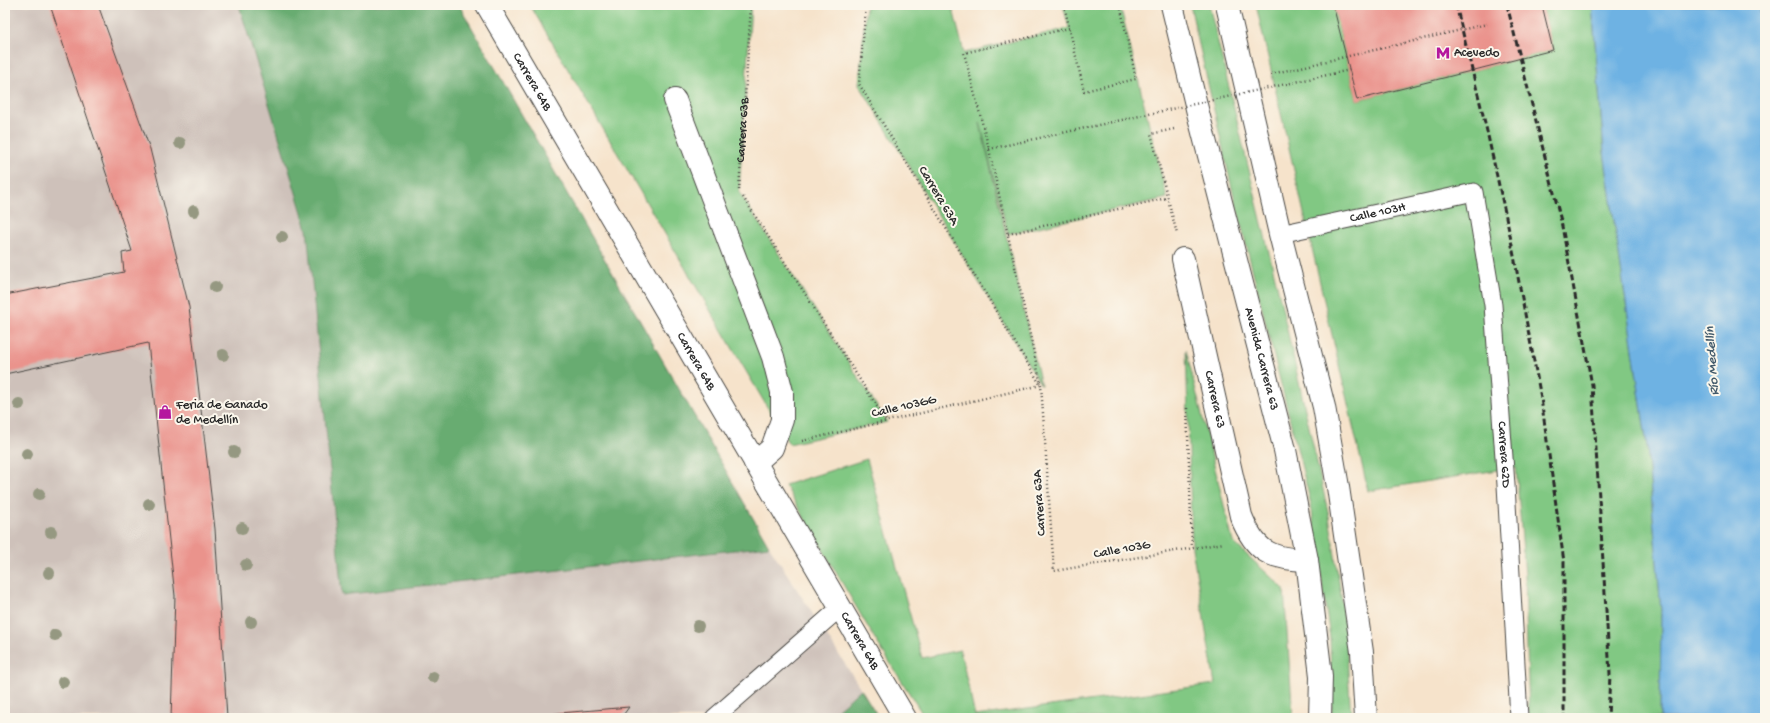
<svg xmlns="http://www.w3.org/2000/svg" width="1770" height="723" viewBox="0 0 1770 723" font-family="'Gochi Hand',sans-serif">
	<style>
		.industrial { fill: #cec1ba }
		.green { fill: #81c883; stroke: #567a57 }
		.forest { fill: #68ac71; stroke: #4a6c4e }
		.water { fill: #6eb2e3; stroke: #4c6e87 }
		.building { fill: #ea938c }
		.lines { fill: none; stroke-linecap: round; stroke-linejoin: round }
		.service-casing { stroke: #494743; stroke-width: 19 }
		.minor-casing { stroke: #494743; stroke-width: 24 }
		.secondary-casing { stroke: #494743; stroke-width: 24 }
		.trunk-casing { stroke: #494743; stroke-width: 24 }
		.path { stroke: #494743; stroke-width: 2.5; stroke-dasharray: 1 3; stroke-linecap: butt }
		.service { stroke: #fff; stroke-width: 17 }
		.minor { stroke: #fff; stroke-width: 22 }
		.secondary { stroke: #fff; stroke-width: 22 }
		.trunk { stroke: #fff; stroke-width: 22 }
		.rail { stroke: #2b2b2b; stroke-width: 3; stroke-dasharray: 6 3; stroke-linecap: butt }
		.path-bridge { stroke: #494743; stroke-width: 2.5; stroke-dasharray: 1 3; stroke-linecap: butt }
		.tree { fill: #959881 }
		.labels { text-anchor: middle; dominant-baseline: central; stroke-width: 4; stroke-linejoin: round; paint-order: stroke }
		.poi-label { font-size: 13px; fill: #2b2b2b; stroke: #fbf7ec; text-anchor: start }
		.street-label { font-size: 13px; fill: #2b2b2b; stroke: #fbf7ec }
		.water-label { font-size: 14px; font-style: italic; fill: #425a6b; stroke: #fbf7ec }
	</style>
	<rect width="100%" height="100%" fill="#fbf7ec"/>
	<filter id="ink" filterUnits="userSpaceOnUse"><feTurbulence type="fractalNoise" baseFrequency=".025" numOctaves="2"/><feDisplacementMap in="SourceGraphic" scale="8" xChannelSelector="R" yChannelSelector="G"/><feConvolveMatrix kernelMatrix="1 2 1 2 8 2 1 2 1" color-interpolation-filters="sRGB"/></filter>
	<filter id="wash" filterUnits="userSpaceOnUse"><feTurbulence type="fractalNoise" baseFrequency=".012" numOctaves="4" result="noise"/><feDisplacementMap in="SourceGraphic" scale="16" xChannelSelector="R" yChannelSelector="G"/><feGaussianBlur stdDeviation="0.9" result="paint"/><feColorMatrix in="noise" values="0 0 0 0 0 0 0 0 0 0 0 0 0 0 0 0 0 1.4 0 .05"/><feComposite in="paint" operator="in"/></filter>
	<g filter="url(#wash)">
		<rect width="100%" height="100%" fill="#f6e3cb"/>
		<!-- industrial -->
		<path class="industrial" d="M5,5H239L307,229L342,595L769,546L861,689L828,718H5Z"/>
		<!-- green -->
		<path class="green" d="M530,5H751L739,192L887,422L789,444Z
			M866,5H952L964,53L1069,28L1063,5H1120L1167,198L1008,234L980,123L1041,385L859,84Z
			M1190,5H1209L1280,298L1329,516L1345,622L1351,718H1332L1330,638L1311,504L1231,184Z
			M1256,5H1333L1357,100L1553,50L1542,5H1592L1604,152L1647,446L1661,610L1660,718H1529L1525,575L1516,467L1368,491Z
			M1186,350L1233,542L1284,589L1293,718H925L875,639L785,485L867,459L922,658L960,650L975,716L1215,684L1192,548Z"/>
		<!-- forest -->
		<path class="forest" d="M239,5H459L769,546L342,595L307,229Z
			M861,689L879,718H828Z"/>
		<!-- water -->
		<path class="water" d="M1592,5H1759L1765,32V718H1660L1661,610L1647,446L1604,152Z"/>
		<g id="blocks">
			<!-- building -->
			<path class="building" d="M50,5H98L150,149L189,307L215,529L227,718H171L175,596L148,343L5,374V295L124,272L122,253L132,251Z
				M1333,5H1542L1553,50L1357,100Z
				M629,707L621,718H514V717Z"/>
		</g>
	</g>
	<g filter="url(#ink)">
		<use href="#blocks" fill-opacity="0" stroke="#494743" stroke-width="1"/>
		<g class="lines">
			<defs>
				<g id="service">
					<path id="s2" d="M1280,234L1474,192L1493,305L1506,485L1519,718"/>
					<path d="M714,718L841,607"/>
				</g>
				<g id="minor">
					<path d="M675,100L773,357L782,392V420L772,448L755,463"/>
					<path id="s3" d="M1183,259L1241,516C1255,551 1269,559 1307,560"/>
				</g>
				<g id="secondary">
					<path id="s4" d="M487,5L905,718"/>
				</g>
				<g id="trunk">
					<path id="s5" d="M1172,5L1198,113L1285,450L1307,560L1321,676L1320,718"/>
					<path d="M1227,5L1280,234L1324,407L1338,487L1362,652L1366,718"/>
				</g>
			</defs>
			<!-- service casing -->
			<use href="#service" class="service-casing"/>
			<!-- minor casing -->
			<use href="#minor" class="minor-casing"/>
			<!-- secondary casing -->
			<use href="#secondary" class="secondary-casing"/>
			<!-- trunk casing -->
			<use href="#trunk" class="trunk-casing"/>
			<!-- path -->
			<g class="path">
				<path d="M866,5L859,84L1040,384"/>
				<path d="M1064,5L1084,91L1136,79L1120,5"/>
				<path d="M1069,28L964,53L989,149L1041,385L1054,571L1224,543"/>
				<path d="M1271,74L1405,43"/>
				<path d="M1174,129L1151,134L1177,234"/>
				<path id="s1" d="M739,190L751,5"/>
				<path d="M743,197L887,422"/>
				<path d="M1008,234L1167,198"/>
				<path d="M1187,408L1192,548"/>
				<path d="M802,441L1041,385"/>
			</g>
			<!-- service -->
			<use href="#service" class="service"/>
			<!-- minor -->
			<use href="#minor" class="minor"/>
			<!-- secondary -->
			<use href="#secondary" class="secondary"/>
			<!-- trunk -->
			<use href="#trunk" class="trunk"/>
			<!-- rail -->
			<path class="rail" d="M1456,5L1486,127L1510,235L1541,398L1564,562V718
				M1507,5L1561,221L1592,385L1610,674L1608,718"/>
			<!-- path-bridge -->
			<path class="path-bridge" d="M1405,43L1487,24
				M989,149L1350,70"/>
		</g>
		<!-- trees -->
		<g class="tree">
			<circle cx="180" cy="143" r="6"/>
			<circle cx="194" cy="211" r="6"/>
			<circle cx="282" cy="237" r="6"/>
			<circle cx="215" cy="287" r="6"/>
			<circle cx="223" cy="355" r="6"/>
			<circle cx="19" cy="404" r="6"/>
			<circle cx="234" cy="452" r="6"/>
			<circle cx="27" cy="454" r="6"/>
			<circle cx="39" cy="494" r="6"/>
			<circle cx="149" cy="504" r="6"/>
			<circle cx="242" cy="528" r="6"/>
			<circle cx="51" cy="532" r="6"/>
			<circle cx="246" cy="565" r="6"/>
			<circle cx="49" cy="573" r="6"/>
			<circle cx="251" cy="622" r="6"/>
			<circle cx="698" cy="626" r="6"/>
			<circle cx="55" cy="635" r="6"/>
			<circle cx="433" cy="677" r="6"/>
			<circle cx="63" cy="682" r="6"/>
		</g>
	</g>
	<!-- icons -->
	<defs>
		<symbol id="metro-bare" viewBox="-9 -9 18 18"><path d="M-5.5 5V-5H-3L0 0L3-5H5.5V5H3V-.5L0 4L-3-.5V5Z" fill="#b5179e" stroke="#fbf7ec" stroke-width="2.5" paint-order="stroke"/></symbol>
		<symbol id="shop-bare" viewBox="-9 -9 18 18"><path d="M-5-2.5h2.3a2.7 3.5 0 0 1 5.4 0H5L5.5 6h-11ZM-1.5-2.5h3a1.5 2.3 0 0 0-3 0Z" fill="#b5179e" stroke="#fbf7ec" stroke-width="2.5" paint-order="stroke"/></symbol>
	</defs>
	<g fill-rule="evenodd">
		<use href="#metro-bare" x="1433" y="43" width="20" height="20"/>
		<use href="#shop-bare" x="155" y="402" width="20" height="20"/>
	</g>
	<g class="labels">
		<!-- poi labels -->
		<g class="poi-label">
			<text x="1454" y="53">Acevedo</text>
			<text x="176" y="405">Feria de Ganado<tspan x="176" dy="15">de Medellín</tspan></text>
		</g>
		<!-- street labels -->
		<g class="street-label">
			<text stroke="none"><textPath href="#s4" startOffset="89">Carrera 64B</textPath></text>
			<text stroke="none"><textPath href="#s1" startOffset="60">Carrera 63B</textPath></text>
			<text transform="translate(938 196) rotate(59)">Carrera 63A</text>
			<text stroke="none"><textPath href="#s2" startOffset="100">Calle 103H</textPath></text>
			<text stroke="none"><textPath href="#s5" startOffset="365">Avenida Carrera 63</textPath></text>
			<text stroke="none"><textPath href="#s4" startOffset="413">Carrera 64B</textPath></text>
			<text stroke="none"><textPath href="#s3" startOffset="144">Carrera 63</textPath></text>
			<text transform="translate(904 407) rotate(-13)">Calle 103GG</text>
			<text stroke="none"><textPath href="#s2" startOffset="463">Carrera 62D</textPath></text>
			<text transform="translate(1040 503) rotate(-94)">Carrera 63A</text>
			<text transform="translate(1122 550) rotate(-10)">Calle 103G</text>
			<text stroke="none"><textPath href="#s4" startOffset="737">Carrera 64B</textPath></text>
		</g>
		<!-- water labels -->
		<g class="water-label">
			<text transform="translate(1713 361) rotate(-94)">Río Medellín</text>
		</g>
	</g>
	<!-- margin -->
	<rect width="1770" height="723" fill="none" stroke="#fbf7ec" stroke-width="20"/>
</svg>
